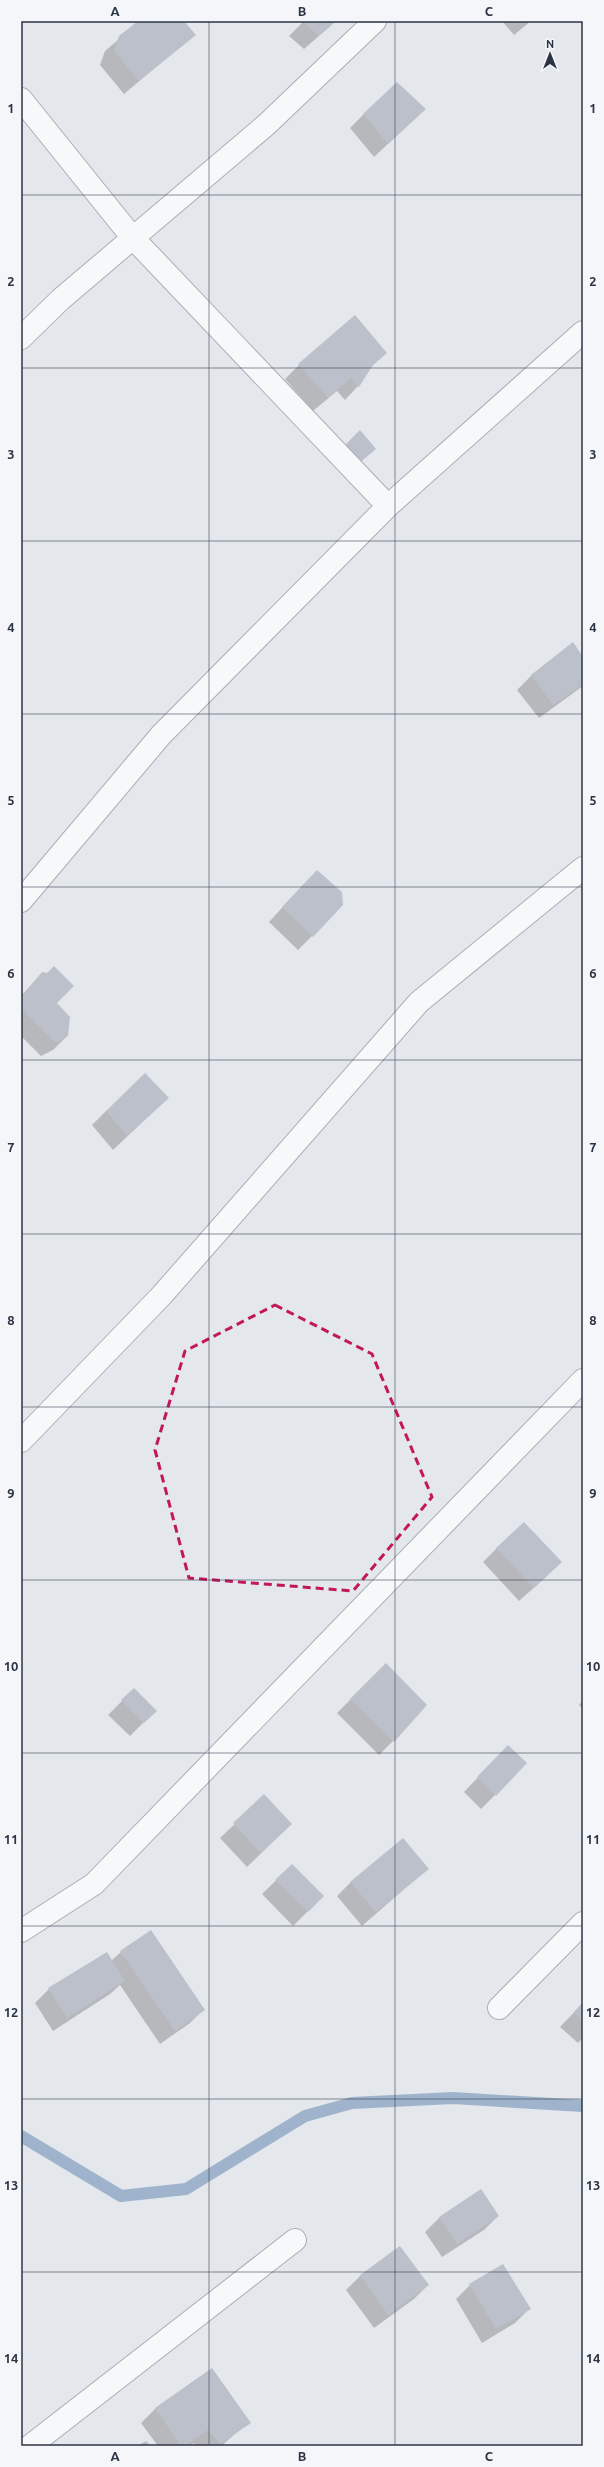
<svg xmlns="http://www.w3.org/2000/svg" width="604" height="2467" viewBox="0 0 604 2467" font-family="Ubuntu,sans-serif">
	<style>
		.shadow { fill: #0003 }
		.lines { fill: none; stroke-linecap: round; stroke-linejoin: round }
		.stream { stroke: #9fb4cc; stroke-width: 12 }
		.building { fill: #bbc0ca }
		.street-casing { stroke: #a9aeb7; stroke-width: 24 }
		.street { stroke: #f7f8fa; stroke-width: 22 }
		.marked { fill: none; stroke: #c2185b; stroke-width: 3; stroke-dasharray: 8 5; stroke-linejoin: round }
		.grid { fill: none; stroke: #2b3445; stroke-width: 1; stroke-opacity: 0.55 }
		.neatline { fill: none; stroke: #2b3445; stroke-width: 1.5 }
		.grid-label { font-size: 13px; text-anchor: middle; font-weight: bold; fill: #2b3445 }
	</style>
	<rect width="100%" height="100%" fill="#e4e7ec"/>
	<!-- shadow -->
	<path class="shadow" d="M140,21H183L194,35L124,94L100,65L105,51Z
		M304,21H336L304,49L289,36Z
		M502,21H531L514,35Z
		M425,109L374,157L350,128L364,114Z
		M386,353L369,369L358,386L345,400L337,391L313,411L285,379L299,365Z
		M573,644L583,659V686L539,718L517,690L531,676Z
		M303,885L312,936L298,950L269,922Z
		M42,973L67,1036L53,1050L41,1056L21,1036V996Z
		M106,1111L153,1112L113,1150L92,1125Z
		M497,1548L547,1576L519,1601L483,1562Z
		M386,1664L393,1741L379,1755L337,1713Z
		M134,1689L155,1711L130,1736L108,1715Z
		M583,1701V1709L579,1705Z
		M508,1746L495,1795L481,1809L464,1792Z
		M264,1796L291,1824L247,1867L220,1838Z
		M292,1865L323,1896L293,1926L262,1894Z
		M427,1869L362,1926L337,1896L351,1882Z
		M121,1952L204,2009L190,2023L160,2044L120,1985L110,1994L53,2031L35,2003L49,1989L111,1961Z
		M583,2003V2038L578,2043L560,2027Z
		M481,2190L498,2216L484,2230L442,2257L425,2232L439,2218Z
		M399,2247L428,2285L414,2299L374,2328L346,2290L360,2276Z
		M503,2265L529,2309L515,2323L482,2343L456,2299L470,2285Z
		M212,2369L249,2422L221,2446H196L194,2443L190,2446H158L141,2423L155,2409Z"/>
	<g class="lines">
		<!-- stream -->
		<path class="stream" d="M21,2136L121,2196L186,2189L305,2116L352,2103L453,2098L583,2106"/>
	</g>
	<!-- building -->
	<path class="building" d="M138,21H184L196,35L139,81L114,51L119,36Z
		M302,21H336L319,36Z
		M397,82L426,109L388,144L363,114Z
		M355,315L387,353L373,365L359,387L351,378L328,398L298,364Z
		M360,430L376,449L358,464L344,446Z
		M573,642L583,657V684L553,705L531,675Z
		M317,870L342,892L343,905L313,937L282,907Z
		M54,966L74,986L57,1003L70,1017L68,1036L56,1043L21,1008V998L42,972L47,973Z
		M145,1073L169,1098L127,1136L106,1111Z
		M524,1522L562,1562L534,1588L496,1548Z
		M386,1663L427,1705L394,1742L350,1699Z
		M134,1688L157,1711L144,1723L121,1700Z
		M508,1745L527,1763L496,1796L477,1777Z
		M264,1794L292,1824L261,1853L233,1823Z
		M403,1838L429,1869L376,1912L350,1882Z
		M292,1864L324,1896L308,1912L275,1880Z
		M151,1930L205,2010L175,2031L120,1951Z
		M107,1952L125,1981L67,2018L48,1988Z
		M583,2002V2021L574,2012Z
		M481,2189L499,2216L457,2244L439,2217Z
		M400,2246L429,2285L388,2315L360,2275Z
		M503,2264L531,2309L496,2329L469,2284Z
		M212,2368L251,2423L220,2444L208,2430L185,2446H181L155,2408Z
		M146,2441L151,2446H137Z"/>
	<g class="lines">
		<defs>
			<path id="street" d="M21,99L132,237L388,506
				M21,338L61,299L266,125L375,21
				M21,901L161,735L388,506L583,332
				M21,1441L162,1295L419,1002L583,868
				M21,1931L94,1884L583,1380
				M499,2008L583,1923
				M30,2446L295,2240"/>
		</defs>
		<!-- street casing -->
		<use href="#street" class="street-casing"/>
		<!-- street -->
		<use href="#street" class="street"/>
	</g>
	<!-- marked area -->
	<path class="marked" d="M275,1305L372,1354L432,1497L353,1591L189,1578L155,1450L185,1351Z"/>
	<!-- grid -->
	<path class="grid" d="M209,21V2446M395,21V2446M21,195H583M21,368H583M21,541H583M21,714H583M21,887H583M21,1060H583M21,1234H583M21,1407H583M21,1580H583M21,1753H583M21,1926H583M21,2099H583M21,2272H583"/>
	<!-- border -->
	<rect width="604" height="2467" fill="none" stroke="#f4f6f9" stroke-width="44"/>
	<!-- north arrow -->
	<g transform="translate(550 54)" stroke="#f4f6f9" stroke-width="3" paint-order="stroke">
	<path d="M0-3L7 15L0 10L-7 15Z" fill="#2b3445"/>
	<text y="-6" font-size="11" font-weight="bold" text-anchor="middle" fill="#2b3445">N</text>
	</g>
	<rect x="22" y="22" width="560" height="2423" class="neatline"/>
	<g class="grid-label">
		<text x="115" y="16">A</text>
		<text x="302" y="16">B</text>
		<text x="489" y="16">C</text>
		<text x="11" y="113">1</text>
		<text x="593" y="113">1</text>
		<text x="11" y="286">2</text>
		<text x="593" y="286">2</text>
		<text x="11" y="459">3</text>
		<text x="593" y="459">3</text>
		<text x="11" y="632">4</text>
		<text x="593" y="632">4</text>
		<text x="11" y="805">5</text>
		<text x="593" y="805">5</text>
		<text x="11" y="978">6</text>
		<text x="593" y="978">6</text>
		<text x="11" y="1152">7</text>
		<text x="593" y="1152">7</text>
		<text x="11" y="1325">8</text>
		<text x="593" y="1325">8</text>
		<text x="11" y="1498">9</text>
		<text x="593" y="1498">9</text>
		<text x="11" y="1671">10</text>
		<text x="593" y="1671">10</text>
		<text x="11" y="1844">11</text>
		<text x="593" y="1844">11</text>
		<text x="11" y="2017">12</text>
		<text x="593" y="2017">12</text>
		<text x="11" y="2190">13</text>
		<text x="593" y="2190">13</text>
		<text x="11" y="2363">14</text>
		<text x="593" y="2363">14</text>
		<text x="115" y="2461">A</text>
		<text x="302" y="2461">B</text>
		<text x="489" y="2461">C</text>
	</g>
</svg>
